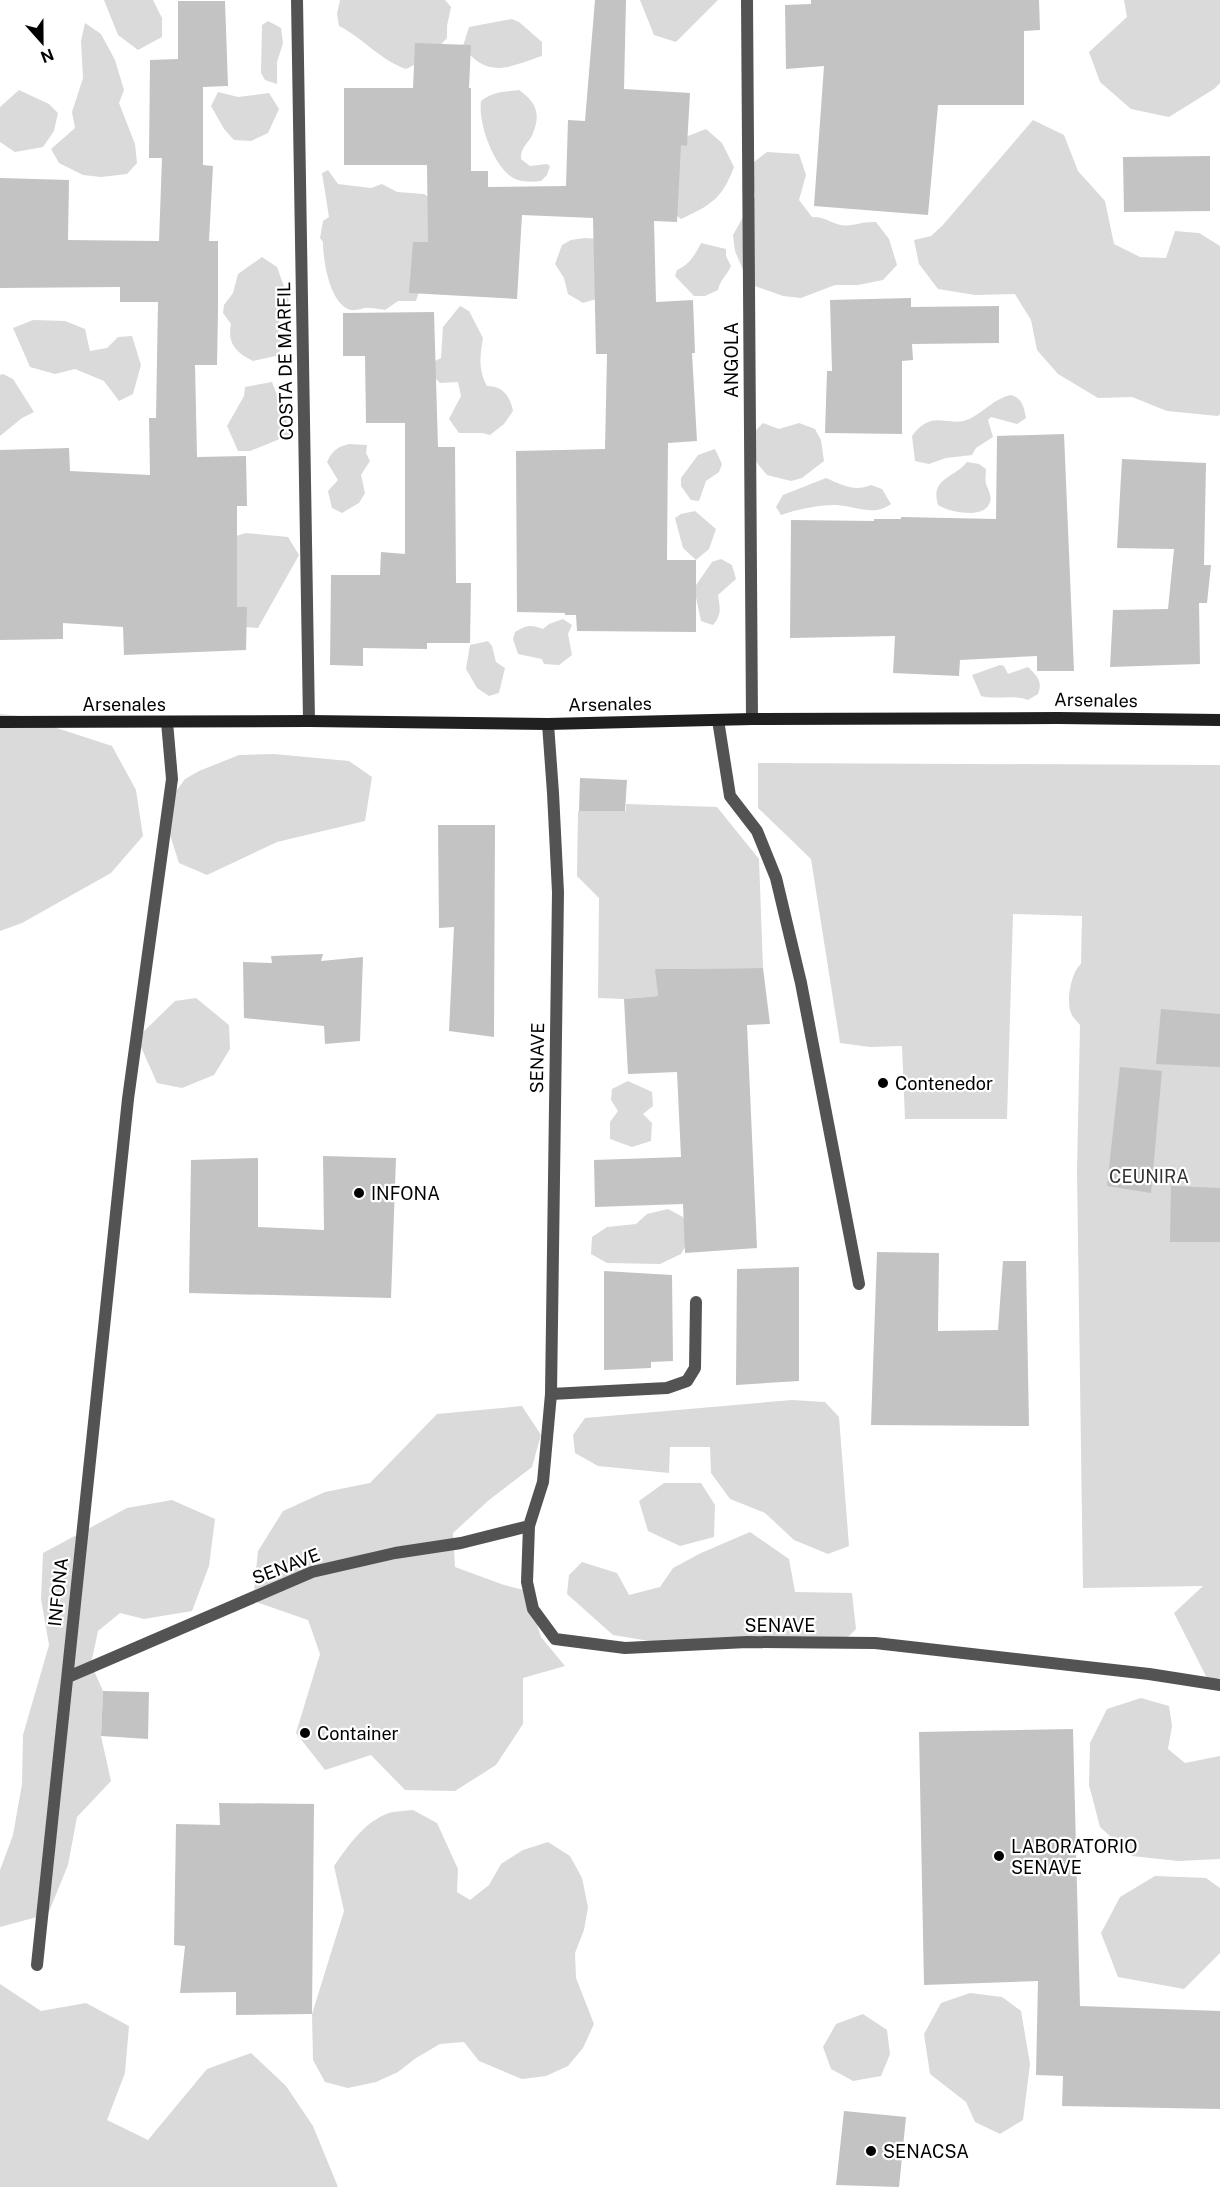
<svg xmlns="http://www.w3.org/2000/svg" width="1220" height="2187" viewBox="0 0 1220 2187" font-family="'Public Sans',sans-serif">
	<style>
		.green { fill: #dadada }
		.building { fill: #c3c3c3 }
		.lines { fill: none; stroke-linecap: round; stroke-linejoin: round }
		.lane { stroke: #535353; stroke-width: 12 }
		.street { stroke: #535353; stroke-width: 12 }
		.secondary { stroke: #202020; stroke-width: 12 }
		.poi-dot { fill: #000; stroke: #fff; stroke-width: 2 }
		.labels { text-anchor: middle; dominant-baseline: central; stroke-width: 4.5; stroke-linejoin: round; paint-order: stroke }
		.street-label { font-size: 18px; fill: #000; stroke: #fff }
		.poi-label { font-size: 18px; fill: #000; stroke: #fff; text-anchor: start }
		.park-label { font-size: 18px; fill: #313131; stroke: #fff }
	</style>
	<rect width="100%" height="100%" fill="#fff"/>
	<!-- green -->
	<path class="green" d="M104,0H153L162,18V37L138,50L118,35Z
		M340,0H445L451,7L447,26V38L428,58L406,69C380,60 363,38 339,26L337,14Z
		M640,0H718L676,42L654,35Z
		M1124,0H1220V83L1214,89L1169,117L1131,109L1100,82L1089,52L1127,17Z
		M512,19L519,22L542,42V56C509,67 487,80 463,46L469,27Z
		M268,21L281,28L283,43L277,62V84L265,80L261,73L262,25Z
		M85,23L101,34L115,60L124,90L119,103L135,144L137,163L127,174L101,177L83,175L59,163L51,149L75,128L72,112L83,78L81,41Z
		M19,90L49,104L58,113L54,131L43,147L15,152L0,142V107Z
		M519,90C536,102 541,113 533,133C529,144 521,145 521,159L530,166L547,164L550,166L547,175L541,181C530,182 518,183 509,175C492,161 478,122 481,101C494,91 503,92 519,90Z
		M218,92L238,97L269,93L279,109L268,133L251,141L234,140L224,129L211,106Z
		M1033,120L1064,135L1078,171L1105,201L1114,244L1140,257L1166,258L1175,231L1199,233L1220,246V414L1218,416L1167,411L1132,397L1098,398L1058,374L1037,350L1031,320L1015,294L975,295L938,289L919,264L914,240L931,236L942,226Z
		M706,129L722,143L734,167C722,199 711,205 681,219L667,208L665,145Z
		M767,152L799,154L806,175L799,200L812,217C823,216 831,223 841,225C849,227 864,221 876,222L889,239L897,265L883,280L858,285H835L801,298L783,296L749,284L735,251L733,235L755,196L750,165Z
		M328,170L338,184L371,188L382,184L397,192L424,194L447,210L416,301H398L385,310C380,309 375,308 370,308C364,307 358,311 351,310C330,305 323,261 323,242L320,238L323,221L329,217L322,173Z
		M585,238L598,239L596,299L583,303L568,294L564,278L555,264L562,245L571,240Z
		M701,243L726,249V256L731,266C727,275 720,280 718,290L705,296H694L675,276L677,270C689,265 695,255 701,243Z
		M262,257L277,267L289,300C278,319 276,326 282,348L276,356L253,361C236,352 227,344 231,324L223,313L224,305L233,293L238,274Z
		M460,306L469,311L483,338C480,355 478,370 487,386C503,386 510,396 513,411L504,424L490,435L482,433H459L449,419L461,396L458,382L440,383L427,370V365L441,358L443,327Z
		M33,320L65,321L85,329L90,351L107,348L118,337L132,336L141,365L133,394L119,401L104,381L75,369L55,374L30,367L13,328Z
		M3,374L13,379L34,412L22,418L0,436V375Z
		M272,382L292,434L250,451H238L227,426L244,396L245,387Z
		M1010,395C1022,397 1024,407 1026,418L1017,424L991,417L988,420L993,437L976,448L972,455L946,458L929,464L915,461L912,436C934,406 950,431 973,417C985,410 995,399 1010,395Z
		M763,423L779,429L799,423L815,429L821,440L824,461L802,478L791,481L767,475L757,463L750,446L751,435Z
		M349,444L367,445L366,453L370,461L361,475L365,493L359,503L342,513L332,508L328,491L338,480L327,462C332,451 337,447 349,444Z
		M715,449L722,464L719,472L706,481L699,501L691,500L681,486V478L698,455Z
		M967,462L979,464L986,469C986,473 985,480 986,484C988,489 992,496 990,502C985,520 948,512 938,505C930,478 953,479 967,462Z
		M826,478C842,485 854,492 871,485L882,489L891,504C874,517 855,506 836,505C818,505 798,509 781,515L776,507L783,495Z
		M695,511L716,529L709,549L696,560L683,548L675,518L681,514Z
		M246,533L288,537L299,555L258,628L230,626L200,547Z
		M721,559L732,565L736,579L718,595C720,608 722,615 713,625L701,621L694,588L712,562Z
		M563,619L572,625L568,634L572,655L559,665L544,664L542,659L518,654L513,639L515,632C526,625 531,624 543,629L549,624Z
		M488,641L492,646L496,662L505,668L499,693L489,696L477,688L466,669L470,645Z
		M1000,665L1004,666L1008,674L1028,667C1037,676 1043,681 1038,694L1028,700C1012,694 996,700 981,696L972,675Z
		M0,714L20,716L112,746L136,790L143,836L111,873L22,923L0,931Z
		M274,754L349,761L372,777L365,821L277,842L207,875L179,863L162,810L185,779L199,771L239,755Z
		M758,763L1220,765V1678L1209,1682L1174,1613L1203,1586L1083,1588L1077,1171L1080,1025C1077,1021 1072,1017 1071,1013C1066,1001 1071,972 1081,964L1082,916L1013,914L1007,1119H905L902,1046L870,1047L840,1043L811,859L758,808Z
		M626,804L717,807L759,859L763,968L656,969L658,996L624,999L598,998L599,898L577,876L578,811H626Z
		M196,998L229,1025L230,1049L214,1075L182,1088L157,1083L137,1038L175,1001Z
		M628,1081L652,1092L653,1106L643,1114L652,1123L651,1141L632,1147L610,1139V1122L618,1111L611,1100L612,1089Z
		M668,1209L683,1217L692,1235L681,1254L660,1264L607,1263L591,1254L592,1237L607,1227L636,1224L647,1214Z
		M792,1400L825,1402L839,1417L849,1546L828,1554L794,1540L765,1513L730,1499L711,1473L710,1447H670L669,1473L598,1466L575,1453L573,1435L585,1418Z
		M522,1406L541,1435L532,1467L489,1500L453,1533L455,1567L504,1585L527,1591L541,1637L565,1666L523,1678V1724L496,1765L455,1791L405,1790L371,1755L325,1770L296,1733L320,1654L308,1620L253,1601L258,1551L283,1511L325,1492L370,1483L437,1414Z
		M664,1483H701L715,1505L714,1537L680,1546L648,1531L639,1501Z
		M172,1500L215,1519L209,1566L192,1611L144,1619L120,1613L98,1631L91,1664L103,1691L101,1736L111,1781L77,1817L68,1865L48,1914L0,1927V1870L13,1835L22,1784L23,1735L49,1645L41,1599L43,1553L127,1508Z
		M750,1532L789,1559L795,1592L852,1593L856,1629L844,1641L661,1643L613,1635L567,1594L569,1575L582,1562L617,1573L629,1595L660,1587L673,1568L701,1553Z
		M1141,1698L1169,1706L1172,1726L1168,1749L1185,1763L1220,1756V1859L1178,1861L1132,1856L1100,1827L1089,1785L1090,1743L1107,1709Z
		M413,1810L437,1823L458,1869L457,1892L470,1900L489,1885L501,1864L523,1850L548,1842L570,1856L582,1878L588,1907L584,1930L575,1953L576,1978L594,2024L583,2048L568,2066L546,2076L522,2079L479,2061L464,2042L440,2044L416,2058L398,2072L376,2082L348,2088L325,2082L313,2060L312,2014L344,1911L334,1866C348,1846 365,1821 389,1813C396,1811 406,1811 413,1810Z
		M1155,1876L1206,1878L1220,1888V1953L1184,1989L1118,1977L1101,1933L1120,1897Z
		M0,1984L41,2011L86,2003L129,2026L125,2073L107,2120L148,2140L207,2069L251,2053L286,2086L313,2126L338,2187H0Z
		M970,1993L1002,1997L1021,2011L1030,2064L1023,2120L1000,2134L975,2122L966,2102L930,2074L924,2034L941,2003Z
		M863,2014L887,2030L890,2054L881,2076L853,2081L831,2069L823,2047L836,2024Z"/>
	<!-- building -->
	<path class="building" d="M595,0H626L624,89L690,93L687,146L681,145L677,222L654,221L656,302L693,300L695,353H692L697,441L668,443L667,560H696V632L577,631L576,615H565V613L517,612L516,451L605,449L607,354H596L593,218L522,215L517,299L409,293L413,242H428L427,165H344V88H413L415,43L471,45L469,88H471V171H488V187L566,186L568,120L585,121Z
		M811,0H1039L1040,30L1024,31V105H938L928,215L814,206L824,66L786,69L785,5L811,4Z
		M178,1H225L228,86L203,87V165L213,166L209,241H218V311L217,365H195L197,457L246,456L247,506H237V607H247L246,650L124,655L123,627L63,623V639L0,640V450L69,448L70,471L150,475L149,418H156L158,302H120V287L0,288V178L69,180L68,240L159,241L162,158H149L150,60L178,59Z
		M1210,156V211L1124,212L1123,157Z
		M911,298V307L999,306V343L912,344L913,360L902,361V434L825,433L827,371H832L830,300Z
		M434,312L438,447H455L456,583H471L470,643H427V649L363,648V666L330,665L331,575H380L381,552L405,554V423H366L365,356H343V313Z
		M1064,434L1074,671H1037V656L960,660L959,676L893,673L895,636L790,638L791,520L874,521V519H901V517L996,519L997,436Z
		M1122,459L1206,463L1204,565H1211L1207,603H1199L1200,664L1110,667L1113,610L1168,609L1174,549L1117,548Z
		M580,778L627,780L625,811H579Z
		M438,825H495L494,1037L449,1031L454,927L439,928Z
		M323,954L321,961L363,957L360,1041L325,1044L324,1026L244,1018L243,962L272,963L271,956Z
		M763,968L770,1024L747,1025L757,1248L685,1253L683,1204L595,1207L594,1160L681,1157L677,1072L628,1074L624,999L658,996L655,969Z
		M1161,1009L1220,1014V1067L1156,1064Z
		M1120,1067L1162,1071L1151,1193L1107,1186Z
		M323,1156L396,1158L391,1298L189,1293L191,1160L258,1158V1227L324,1230Z
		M1171,1186L1220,1188V1242H1170Z
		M877,1252L939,1253L938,1331L998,1330L1003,1261H1026L1029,1426L871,1425Z
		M799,1267V1381L736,1385L737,1269Z
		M604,1271L672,1275L673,1361L651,1362V1368L604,1370Z
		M103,1691L149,1692L148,1739L101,1736Z
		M1073,1729L1080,2006L1220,2011V2109L1062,2106L1063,2076L1036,2075L1038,1981L924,1985L919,1732Z
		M219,1803L314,1804L312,2014L236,2015V1992L180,1993L185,1946L174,1945L176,1824L220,1825Z
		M844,2111L906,2117L899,2187L836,2185Z"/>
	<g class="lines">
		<!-- lane -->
		<path class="lane" d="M718,720L730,796L757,831L776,878L801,983L859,1284
			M548,724L553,793L558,892L551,1394L543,1482L529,1526L527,1582L533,1609L555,1639L625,1648L747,1642L875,1643L1149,1674L1220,1685
			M551,1394L667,1388L687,1381L695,1368L696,1302
			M68,1677L312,1572L395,1553L461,1543L529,1526
			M37,1965L128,1099L172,779L167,722"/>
		<!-- street -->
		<path class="street" d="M297,0L309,721
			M747,0L752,719"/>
		<!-- secondary -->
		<path class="secondary" d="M0,722L309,721L548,724L752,719L1058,718L1220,720"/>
	</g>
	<!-- markers -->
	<g class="poi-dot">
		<circle cx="883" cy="1083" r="6"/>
		<circle cx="359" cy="1193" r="6"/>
		<circle cx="305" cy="1733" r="6"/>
		<circle cx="999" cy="1856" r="6"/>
		<circle cx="871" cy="2151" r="6"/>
	</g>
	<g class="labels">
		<!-- street labels -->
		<g class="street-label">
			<text transform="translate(731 360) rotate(-90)">ANGOLA</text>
			<text transform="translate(285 361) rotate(-91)">COSTA DE MARFIL</text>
			<text transform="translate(1096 700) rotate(1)">Arsenales</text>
			<text x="124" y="704">Arsenales</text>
			<text transform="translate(610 704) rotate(-1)">Arsenales</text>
			<text transform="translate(537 1058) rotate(-89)">SENAVE</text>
			<text transform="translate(286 1566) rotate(-21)">SENAVE</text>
			<text transform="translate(58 1592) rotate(-84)">INFONA</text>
			<text x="780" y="1625">SENAVE</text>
		</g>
		<!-- poi labels -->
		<g class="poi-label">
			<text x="895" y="1083">Contenedor</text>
			<text x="371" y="1193">INFONA</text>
			<text x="317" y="1733">Container</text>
			<text x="1011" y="1846">LABORATORIO<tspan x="1011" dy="21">SENAVE</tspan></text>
			<text x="883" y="2151">SENACSA</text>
		</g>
		<!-- park labels -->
		<g class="park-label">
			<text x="1149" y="1176">CEUNIRA</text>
		</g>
	</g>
	<!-- north arrow -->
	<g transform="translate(42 42) rotate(159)" stroke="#ffffff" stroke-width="4.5" paint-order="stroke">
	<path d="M0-4.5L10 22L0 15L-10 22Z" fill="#000000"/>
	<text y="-9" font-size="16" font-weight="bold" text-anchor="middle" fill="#000000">N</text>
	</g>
</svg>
